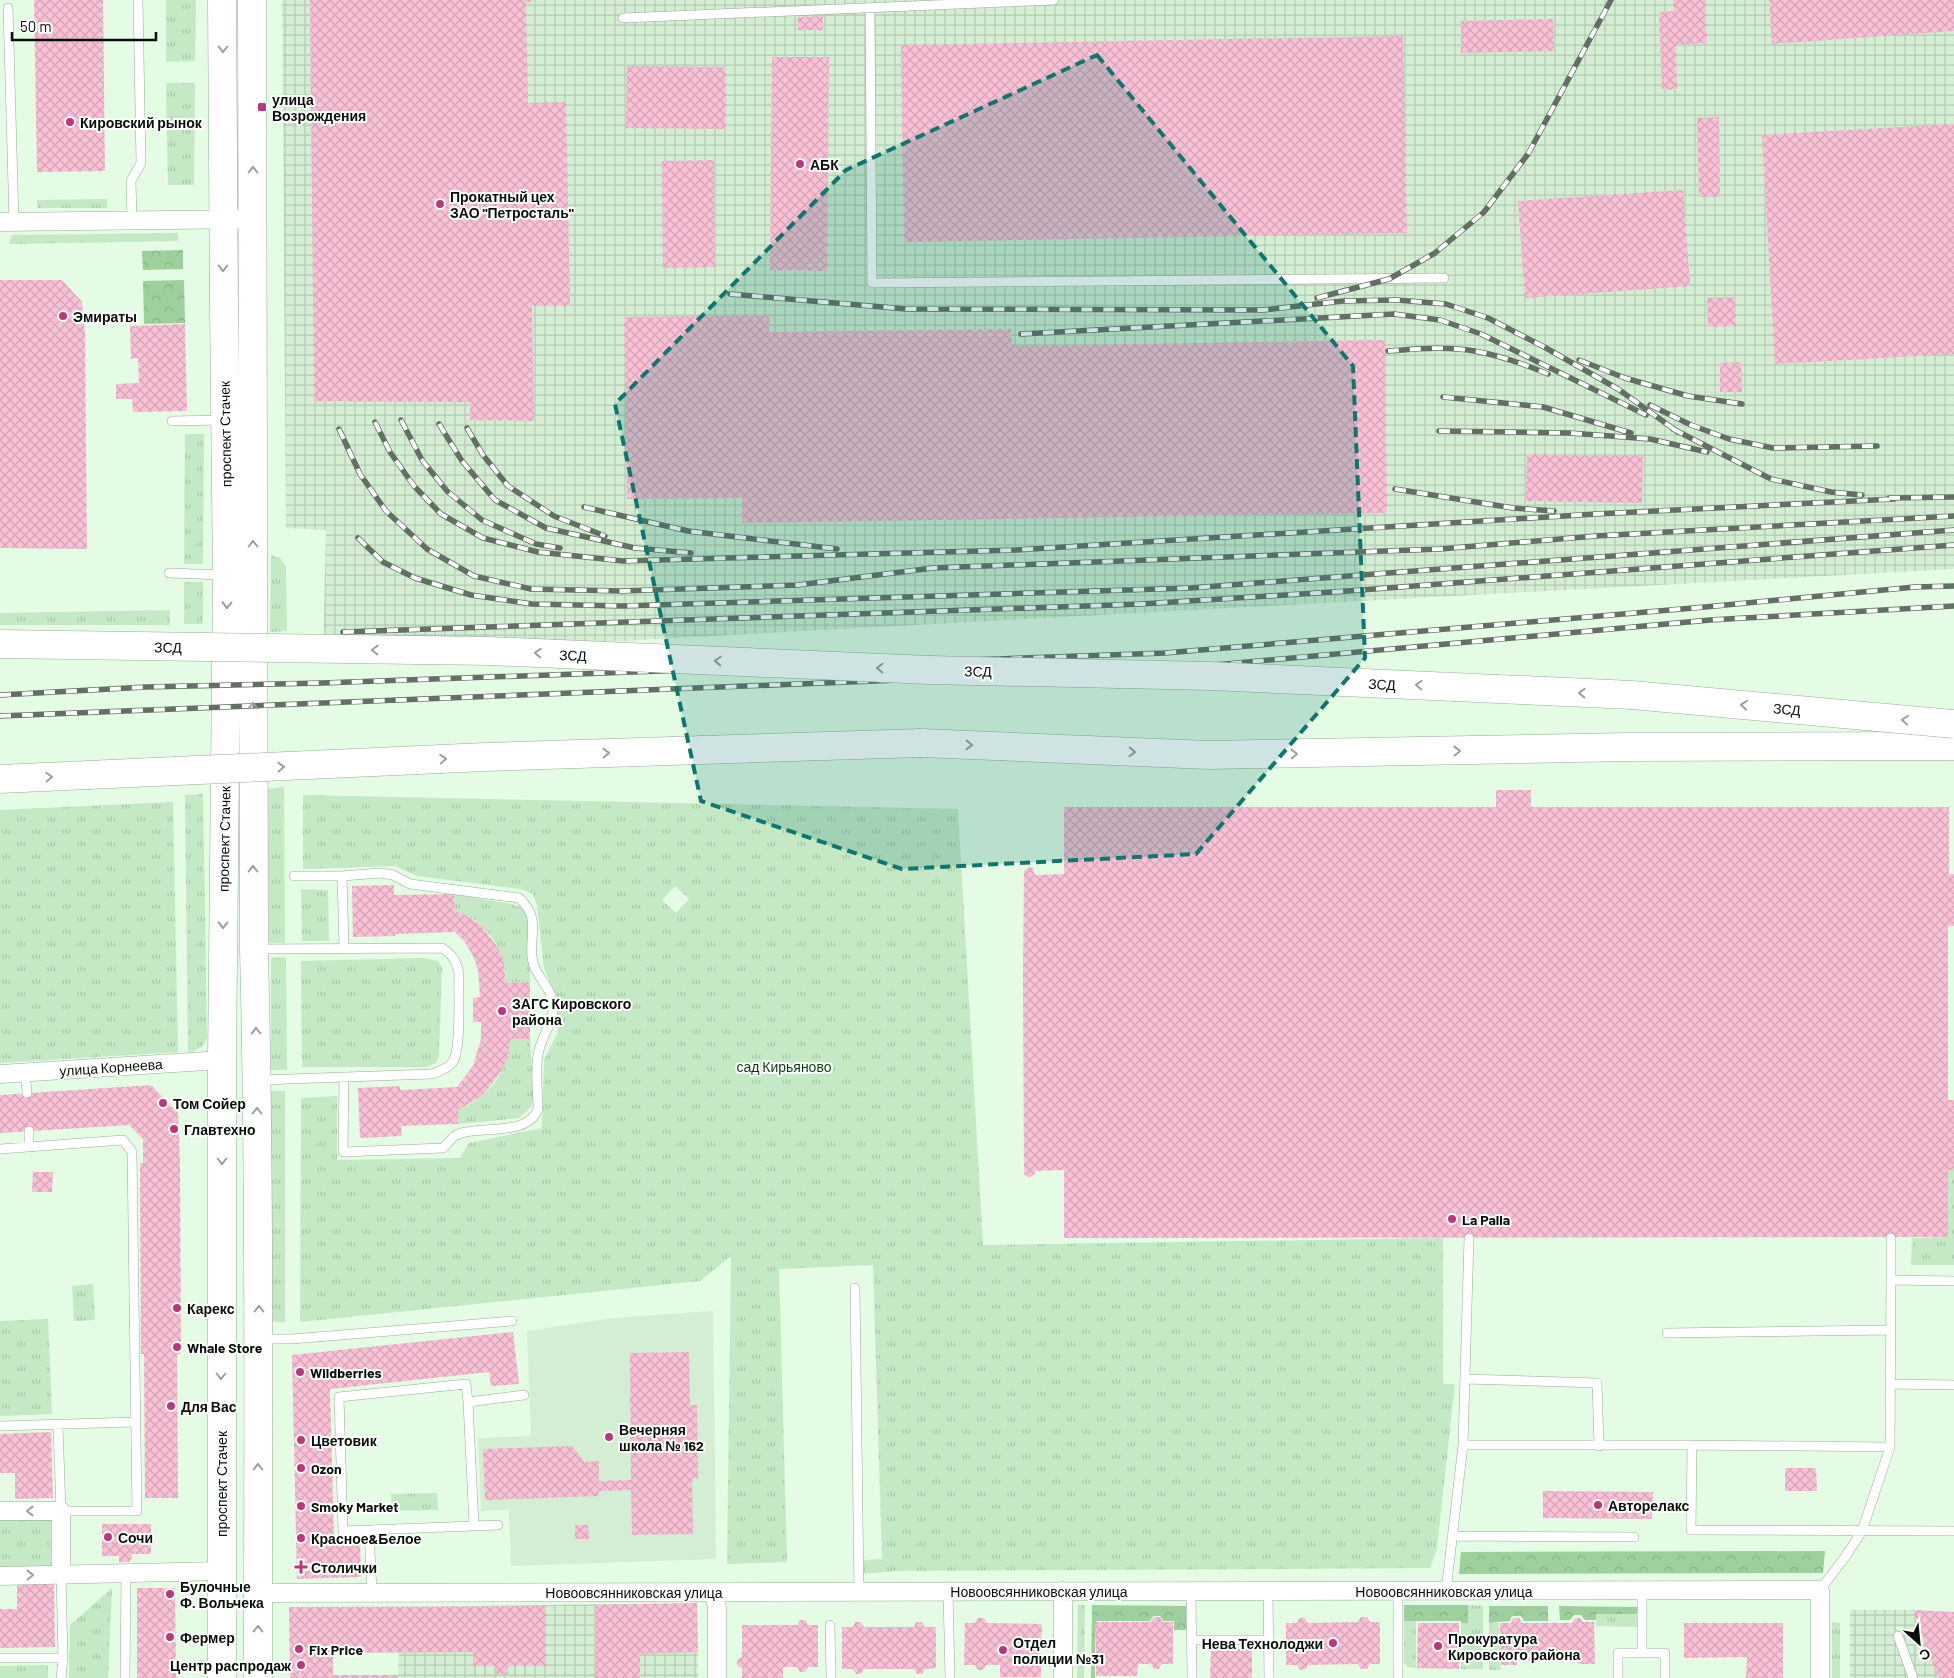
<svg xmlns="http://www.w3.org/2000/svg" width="1954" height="1678" viewBox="0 0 1954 1678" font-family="Barlow,sans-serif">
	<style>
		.built { fill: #d3eed3 }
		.industrial { fill: url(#industrial-grid) }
		.grass { fill: url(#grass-tufts); fill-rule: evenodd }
		.forest { fill: url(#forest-crowns) }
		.building { fill: url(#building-cross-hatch) }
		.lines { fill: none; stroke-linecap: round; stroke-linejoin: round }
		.lane-casing { stroke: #97ac97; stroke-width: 10 }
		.street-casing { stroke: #97ac97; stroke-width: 19 }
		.primary-casing { stroke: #97ac97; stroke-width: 29 }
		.highway-casing { stroke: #97ac97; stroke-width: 29 }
		.lane { stroke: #fff; stroke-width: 9 }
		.street { stroke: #fff; stroke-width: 18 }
		.primary { stroke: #fff; stroke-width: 28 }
		.highway { stroke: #fff; stroke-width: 28 }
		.rail-casing { stroke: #627062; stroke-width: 5.5 }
		.rail { stroke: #fff; stroke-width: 4; stroke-dasharray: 11; stroke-linecap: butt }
		.highway-bridge-casing { stroke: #97ac97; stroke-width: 29; stroke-linecap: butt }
		.highway-bridge { stroke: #fff; stroke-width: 28 }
		.oneway { stroke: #9c9f9c }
		.marked { fill: #0f766e; fill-opacity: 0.2; stroke: #0f766e; stroke-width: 4; stroke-dasharray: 10 6; stroke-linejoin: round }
		.poi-dot { fill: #bc3678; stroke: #fff; stroke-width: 2 }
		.labels { text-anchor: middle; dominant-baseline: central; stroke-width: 4; stroke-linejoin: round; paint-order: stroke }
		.poi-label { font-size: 14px; font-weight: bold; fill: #080f08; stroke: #fff; text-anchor: start }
		.street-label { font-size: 14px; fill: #080f08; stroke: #fff }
		.park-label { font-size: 14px; fill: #063e0e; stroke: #fff }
	</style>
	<defs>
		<pattern id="industrial-grid" width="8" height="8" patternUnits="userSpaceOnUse" patternTransform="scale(1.25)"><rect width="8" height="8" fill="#d3eed3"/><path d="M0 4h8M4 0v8" fill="none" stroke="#b4cbb4"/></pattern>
		<pattern id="grass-tufts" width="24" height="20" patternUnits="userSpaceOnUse" patternTransform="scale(1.25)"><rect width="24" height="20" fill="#c5e9c5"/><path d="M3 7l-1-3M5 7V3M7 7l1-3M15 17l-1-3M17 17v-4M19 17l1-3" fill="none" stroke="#a8c7a8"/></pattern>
		<pattern id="forest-crowns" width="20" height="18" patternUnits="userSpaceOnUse" patternTransform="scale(1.25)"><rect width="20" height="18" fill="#9dd09d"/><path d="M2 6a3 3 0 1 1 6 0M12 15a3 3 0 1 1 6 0" fill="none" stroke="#86b186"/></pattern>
		<pattern id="building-cross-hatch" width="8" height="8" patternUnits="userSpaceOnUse" patternTransform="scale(1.25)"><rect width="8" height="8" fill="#fac1d6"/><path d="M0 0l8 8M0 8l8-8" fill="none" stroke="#d5a5b6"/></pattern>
	</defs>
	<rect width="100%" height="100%" fill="#e4fbe4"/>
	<!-- built -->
	<path class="built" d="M713,1311L716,1559L511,1566L509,1510L481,1511L478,1438L531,1436L527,1331L613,1318Z"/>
	<!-- industrial -->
	<path class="industrial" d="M282,0H1954V569L323,657L326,530L286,528Z
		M697,1603L698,1678H398L399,1652L407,1607Z
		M1850,1610H1913L1954,1678H1850Z"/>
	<!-- grass -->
	<path class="grass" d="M166,0H196L195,61L166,62Z
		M166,83H195L194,185H168Z
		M107,199V208H37V200Z
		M178,233V241L9,244L12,235Z
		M185,434H204L203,564H184Z
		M271,555L281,559L286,567L287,631L270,632Z
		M184,582H203V624H184Z
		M170,610V625H0V613Z
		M284,787L285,943H269L267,789Z
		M203,794L207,1038C203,1048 198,1050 188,1052L185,795Z
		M303,795L958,809L983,1245L1443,1238V1384H1455L1437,1548L1430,1568L896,1571L862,1574L864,1560L882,1559L873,1265L779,1269L787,1562L727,1564L731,1256L700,1281L300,1322L301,1098L337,1096V1160L460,1158L469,1143L542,1128L544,1060L558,1032L556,997L544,968L537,906L533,894L521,889L417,876L395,866L303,869ZM675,886L689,899L676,913L662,900Z
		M173,802L178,1052L0,1063V810Z
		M301,889L328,890L329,941H302Z
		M454,894L512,904L524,909L529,917L530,982L506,983C505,950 488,921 455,911Z
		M286,957L287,1070H271V958Z
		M423,958L438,961L442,968L439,1056L436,1063L426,1067H302L301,961Z
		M510,1039H530L534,1098L532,1106L519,1118L458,1124V1110C492,1093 504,1077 510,1039Z
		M269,1091H285V1322H269Z
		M1948,1170H1954V1265H1911L1912,1238L1948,1237Z
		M93,1284L95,1320L74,1321L72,1286Z
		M48,1319L52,1414L0,1416V1321Z
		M437,1493L438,1510L392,1511L391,1494Z
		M0,1519H51V1570H0Z
		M112,1588L108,1678H69L70,1625Z
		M1078,1605H1085L1084,1678H1077Z
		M1468,1605L1483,1606V1669H1461V1623H1468Z
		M1596,1614H1638V1627L1596,1626Z
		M1404,1621H1416V1668L1408,1667L1404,1663Z
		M1832,1622L1840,1623V1678H1832Z
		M1489,1623H1499L1501,1670H1489Z
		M48,1665V1678H0V1666Z"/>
	<!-- forest -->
	<path class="forest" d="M183,250V269L143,270L142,251Z
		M184,280L185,323L144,324L143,281Z
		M1825,1551L1823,1573L1459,1574L1461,1552Z
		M1092,1605L1186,1606V1630H1174V1621H1163L1160,1616H1153L1150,1621H1096L1095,1653L1092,1656V1663L1095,1666V1678H1091Z
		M1404,1605H1468V1623H1461V1621H1404Z
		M1489,1606H1548V1621H1524L1521,1616H1512L1510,1621L1489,1623Z
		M1559,1606L1638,1607V1614H1596V1620H1585L1581,1615H1574L1570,1620H1560Z"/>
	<!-- building -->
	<path class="building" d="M34,0H103L105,171L37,172Z
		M310,0H531V2H526L528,103L566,102L570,306H532L534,421L470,420V402L314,401Z
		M1673,0H1705L1707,43L1676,45L1677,89L1662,90L1659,12L1674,11Z
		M1769,0H1954V31L1772,44Z
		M823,16V30H798V17Z
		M1553,19L1554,51L1461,53V21Z
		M1403,36L1407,233L904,242L901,45Z
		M772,57H829L827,271L770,270Z
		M627,66L726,67L725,129L626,128Z
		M1719,117L1720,197H1699L1697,118Z
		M1954,124V354L1775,364L1762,135Z
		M714,160L715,267L663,268L662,161Z
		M1683,190L1690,286L1525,298L1518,201Z
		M0,280H62L82,302L85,332L87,549L0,548Z
		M1735,297L1736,326L1708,327L1707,298Z
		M769,315V332L1011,329L1012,346L1385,340L1387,513L742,523V498L627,499L624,317Z
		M185,324L187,411L133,412L132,399H116V384L139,383L138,358L131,359L130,326Z
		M1741,362L1742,392H1720V363Z
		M1527,454L1643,456L1642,503L1526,501Z
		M1496,790H1531V807H1949V874H1954V926H1948V1100H1954V1170H1948V1237L1064,1238V1170L1035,1171V1174L1029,1178L1024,1174L1023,979L1024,871L1029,867L1033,868L1035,875L1064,874V807H1496Z
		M394,885V895L454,894L455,911L464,914L482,926L498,948L503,958L506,983L530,982V1039H510L508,1057L500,1073L483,1095L458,1110V1124L401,1126L402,1136L360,1138L358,1088L400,1086V1090L457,1087L473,1066L481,1039V1022H473V998L480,997L478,969L472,954L464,941L455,932L395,934V936L353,937L352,886Z
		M151,1085L178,1113L180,1163L181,1354H177L178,1498H145L144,1354H141L140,1163H143V1139L129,1125L0,1133V1095Z
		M33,1172H53L52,1192H32Z
		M513,1332L519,1384L491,1386L489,1372L330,1389L334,1539H360L361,1577L297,1579L292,1355Z
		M689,1352L690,1405H697L698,1479H692L693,1534L632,1535L631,1490L599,1491V1496L485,1500L483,1449L572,1446L585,1462L599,1461V1481L631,1480L630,1353Z
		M51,1432L53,1498L15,1499V1473H0V1434Z
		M1785,1468H1816L1817,1491H1785Z
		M1543,1491L1653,1492L1652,1519L1543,1518Z
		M102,1524H151V1554H132V1558L129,1562H119V1556H102Z
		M575,1525H588L589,1539H575Z
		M54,1583L55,1647L0,1648V1609H17V1584Z
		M137,1588H175L176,1678H137Z
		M697,1603L698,1652L640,1654V1678H596V1605Z
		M546,1606V1666H508V1674H496V1666H473V1652L333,1653V1675H398V1678H290L289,1607Z
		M1913,1610L1954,1612V1678H1938Z
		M1154,1617H1160L1162,1622H1173V1664H1162L1159,1669H1154L1151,1664H1138L1137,1676H1096V1665L1093,1662V1657L1096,1654V1622H1151Z
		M1361,1617H1367L1370,1622H1380V1664H1370L1367,1669H1361L1358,1664L1308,1665L1306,1669L1300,1670L1297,1665H1286V1623H1297L1300,1618H1305L1308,1623L1358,1622Z
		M978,1618H984L987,1623L1042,1624L1041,1655L1046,1658V1664L1041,1667V1677H1000V1665H986L983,1670H978L975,1665H964L965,1623H975Z
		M1513,1618H1519L1522,1623H1572L1575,1618H1580L1583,1622H1594L1595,1664H1578V1660L1517,1661V1665H1501L1500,1623H1511Z
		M800,1620H805L808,1625H818V1667H808L805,1672H800L797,1667H783V1678H742V1668L737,1665V1660L742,1657V1625H797Z
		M855,1622H861L864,1627H914L916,1622H922L925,1627H936V1668L925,1669L922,1674H917L914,1669H864L861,1674H856L853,1669H842V1627H853Z
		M1418,1623H1459V1669L1417,1668Z
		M1684,1623H1783V1678H1746L1747,1657L1684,1658Z
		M1211,1649H1252V1678H1210Z"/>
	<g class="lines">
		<defs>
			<path id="lane" d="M8,8L14,222
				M870,8L872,283L1444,278
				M623,18L1054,0
				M132,220L131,181L141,163L138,0
				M172,421L222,420
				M169,573L224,575
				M294,876H342
				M344,948L342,876L380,873L393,875L410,884L519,898C543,920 527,938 533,963C538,980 553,988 553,1008C553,1025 540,1038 538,1055C535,1072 538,1092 538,1109C528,1137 481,1125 458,1134C453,1136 447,1144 443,1148L343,1152L344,1077
				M257,949L442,948C453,955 456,961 459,973C458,990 462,1052 452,1063C447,1069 439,1071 432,1074L260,1080
				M25,1072L27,1093
				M29,1131V1146
				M0,1149L123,1140L132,1152L137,1511H61L58,1425
				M1891,1280V1238
				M855,1288L859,1592
				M1667,1333L1889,1330
				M262,1339H292L512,1321
				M1465,1379L1597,1383L1599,1446
				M1890,1384L1954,1385
				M468,1402L466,1384L339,1397L343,1531L498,1525
				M0,1426L135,1422
				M1463,1445H1692L1890,1447
				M1692,1445L1691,1530L1954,1531
				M474,1525L468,1402L524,1395
				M369,1531L372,1592
				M1453,1536L1634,1537
				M61,1575L63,1658L61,1678
				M1642,1590V1653
				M1820,1590L1845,1557L1862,1531L1890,1447L1891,1280L1954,1281
				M1191,1591L1192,1678
				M1268,1591L1269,1678
				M1398,1591V1678
				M1446,1591L1463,1445L1469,1238
				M948,1592L950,1678
				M830,1625L831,1678
				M1898,1636L1913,1678
				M1192,1640H1269
				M0,1658H63
				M125,1678L126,1573
				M1618,1678V1653H1665V1678"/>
			<path id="street" d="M0,222L253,219
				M0,1074L222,1060
				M0,1511H61V1575
				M0,1576L221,1571
				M1063,1591V1678
				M713,1592L717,1607V1678
				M258,1593L1820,1590V1678"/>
			<path id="primary" d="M252,0L254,949C260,1192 258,1435 258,1678
				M222,1678V1060L227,576L224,309L222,0"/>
			<path id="highway" d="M921,743L1208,755L1628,747L1954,746"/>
		</defs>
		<!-- lane casing -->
		<use href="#lane" class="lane-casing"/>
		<!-- street casing -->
		<use href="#street" class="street-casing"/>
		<!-- primary casing -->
		<use href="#primary" class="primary-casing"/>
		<!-- highway casing -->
		<use href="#highway" class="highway-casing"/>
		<!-- lane -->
		<use href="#lane" class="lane"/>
		<!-- street -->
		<use href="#street" class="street"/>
		<!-- primary -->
		<use href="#primary" class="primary"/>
		<!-- highway -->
		<use href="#highway" class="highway"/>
		<defs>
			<path id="rail" d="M730,294L906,309L1263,310L1343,301L1397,300L1446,304L1488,318L1546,348L1618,389L1678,432
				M1317,298L1389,279L1435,253L1484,212L1528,154L1611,0
				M1021,334L1394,314L1440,320L1481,334L1646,415
				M1388,351C1416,349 1446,346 1474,351C1498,355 1524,364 1548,374
				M1579,360L1625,378L1688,396L1742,404
				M1443,397L1543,407L1631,433
				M1650,405L1691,425L1729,439L1773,448L1877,446
				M401,420L422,460L447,491L482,520L536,544L560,548
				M375,422L390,452L414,486L441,514L483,538L538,552L623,561L1016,550L1596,514L1894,499
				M439,424L462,461L495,500L546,528L635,548L691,553
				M467,428L483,455L508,486L554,516L605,536
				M339,429L360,474L386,511L427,549L474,576L531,589L621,591L798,585L933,568L1440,549L1596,536L1954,516
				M1673,429L1771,479L1831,492L1862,495
				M1439,431L1570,433L1650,439L1707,452
				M1395,489L1513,508L1554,511
				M1889,498L1954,497
				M584,507L688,531L837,549
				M358,538L383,562L415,578L471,595L532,604L623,606L1191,588L1954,530
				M343,632L1141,604L1348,591L1954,545
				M0,695L146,687L322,683L1165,653L1705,607L1915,587L1954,586
				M0,716L1171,669L1710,620L1954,606"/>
		</defs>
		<!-- rail casing -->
		<use href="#rail" class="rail-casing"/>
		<!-- rail -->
		<use href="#rail" class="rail"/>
		<defs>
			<path id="highway-bridge" d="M0,644L489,651L929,670L1210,676L1632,695L1954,724
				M0,779L485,757L921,743"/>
		</defs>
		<!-- highway-bridge casing -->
		<use href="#highway-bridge" class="highway-bridge-casing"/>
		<!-- highway-bridge -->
		<use href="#highway-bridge" class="highway-bridge"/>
	</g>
	<!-- one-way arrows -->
	<defs><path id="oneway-chevron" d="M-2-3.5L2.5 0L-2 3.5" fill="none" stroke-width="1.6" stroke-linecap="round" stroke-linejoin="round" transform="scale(1.25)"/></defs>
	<g class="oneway">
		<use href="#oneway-chevron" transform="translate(223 49) rotate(90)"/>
		<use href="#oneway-chevron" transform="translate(253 170) rotate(-90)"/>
		<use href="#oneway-chevron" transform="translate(223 268) rotate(90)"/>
		<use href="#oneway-chevron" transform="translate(253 544) rotate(-90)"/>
		<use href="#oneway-chevron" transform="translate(227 605) rotate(91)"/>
		<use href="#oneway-chevron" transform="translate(375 650) rotate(-179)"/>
		<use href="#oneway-chevron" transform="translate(538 653) rotate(-178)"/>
		<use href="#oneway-chevron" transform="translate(718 661) rotate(-178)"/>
		<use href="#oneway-chevron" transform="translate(880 668) rotate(-178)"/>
		<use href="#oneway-chevron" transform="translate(1419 685) rotate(-177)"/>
		<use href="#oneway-chevron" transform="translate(1582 693) rotate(-177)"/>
		<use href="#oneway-chevron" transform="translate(1744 705) rotate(-175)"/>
		<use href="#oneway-chevron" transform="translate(253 706) rotate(-90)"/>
		<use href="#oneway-chevron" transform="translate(1905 720) rotate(-175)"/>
		<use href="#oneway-chevron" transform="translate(969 745) rotate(2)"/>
		<use href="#oneway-chevron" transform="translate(1457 751) rotate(-1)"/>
		<use href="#oneway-chevron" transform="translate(1132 752) rotate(2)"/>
		<use href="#oneway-chevron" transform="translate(606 753) rotate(-2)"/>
		<use href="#oneway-chevron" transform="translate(1294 754) rotate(-1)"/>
		<use href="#oneway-chevron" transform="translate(443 759) rotate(-3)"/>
		<use href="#oneway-chevron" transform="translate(281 767) rotate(-3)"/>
		<use href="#oneway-chevron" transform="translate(49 777) rotate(-3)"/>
		<use href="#oneway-chevron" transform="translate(253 869) rotate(-90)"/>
		<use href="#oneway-chevron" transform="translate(223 925) rotate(91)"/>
		<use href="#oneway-chevron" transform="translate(256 1031) rotate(-92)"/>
		<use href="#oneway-chevron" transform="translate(257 1111) rotate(-90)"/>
		<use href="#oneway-chevron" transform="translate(222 1161) rotate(90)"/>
		<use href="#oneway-chevron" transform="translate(259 1309) rotate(-90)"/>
		<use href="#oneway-chevron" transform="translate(221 1376) rotate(90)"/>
		<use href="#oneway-chevron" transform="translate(258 1467) rotate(-90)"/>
		<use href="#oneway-chevron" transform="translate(30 1511) rotate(180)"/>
		<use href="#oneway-chevron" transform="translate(30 1575) rotate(-1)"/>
		<use href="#oneway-chevron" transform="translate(258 1629) rotate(-90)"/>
	</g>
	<!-- marked area -->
	<path class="marked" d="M1097,55L1353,366L1365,658L1196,854L902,869L701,801L615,404L846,170Z"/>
	<!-- markers -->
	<g class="poi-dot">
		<rect x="257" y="102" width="10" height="10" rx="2.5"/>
		<circle cx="70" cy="122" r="5"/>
		<circle cx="800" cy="164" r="5"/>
		<circle cx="440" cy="204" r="5"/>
		<circle cx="63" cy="316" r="5"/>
		<circle cx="502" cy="1011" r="5"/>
		<circle cx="163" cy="1103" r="5"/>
		<circle cx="174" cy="1129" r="5"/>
		<circle cx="1452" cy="1219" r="5"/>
		<circle cx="177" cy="1308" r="5"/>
		<circle cx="177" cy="1347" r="5"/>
		<circle cx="300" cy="1372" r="5"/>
		<circle cx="171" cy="1406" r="5"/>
		<circle cx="609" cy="1437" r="5"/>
		<circle cx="301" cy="1440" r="5"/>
		<circle cx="301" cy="1468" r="5"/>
		<circle cx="1598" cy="1505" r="5"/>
		<circle cx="301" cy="1506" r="5"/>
		<circle cx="108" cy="1537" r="5"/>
		<circle cx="301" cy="1538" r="5"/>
		<path d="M298.5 1559.5h5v5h5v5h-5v5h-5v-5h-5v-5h5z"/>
		<circle cx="170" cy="1594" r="5"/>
		<circle cx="170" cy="1637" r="5"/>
		<circle cx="1333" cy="1643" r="5"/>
		<circle cx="1438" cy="1646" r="5"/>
		<circle cx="299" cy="1649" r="5"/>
		<circle cx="1003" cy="1650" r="5"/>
		<circle cx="301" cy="1665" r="5"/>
	</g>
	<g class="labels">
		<!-- poi labels -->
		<g class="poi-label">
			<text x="272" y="99">улица<tspan x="272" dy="16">Возрождения</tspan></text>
			<text x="80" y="122">Кировский рынок</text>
			<text x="810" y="164">АБК</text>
			<text x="450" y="196">Прокатный цех<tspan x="450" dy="16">ЗАО "Петросталь"</tspan></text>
			<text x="73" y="316">Эмираты</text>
			<text x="512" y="1003">ЗАГС Кировского<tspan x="512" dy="16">района</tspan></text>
			<text x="173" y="1103">Том Сойер</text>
			<text x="184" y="1129">Главтехно</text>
			<text x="1462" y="1219">La Palla</text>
			<text x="187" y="1308">Карекс</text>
			<text x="187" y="1347">Whale Store</text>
			<text x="310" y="1372">Wildberries</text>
			<text x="181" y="1406">Для Вас</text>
			<text x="619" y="1429">Вечерняя<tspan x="619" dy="16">школа № 162</tspan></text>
			<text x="311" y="1440">Цветовик</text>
			<text x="311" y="1468">Ozon</text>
			<text x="1608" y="1505">Авторелакс</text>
			<text x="311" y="1506">Smoky Market</text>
			<text x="118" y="1537">Сочи</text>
			<text x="311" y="1538">Красное&amp;Белое</text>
			<text x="311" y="1567">Столички</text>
			<text x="180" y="1586">Булочные<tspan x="180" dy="16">Ф. Вольчека</tspan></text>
			<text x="180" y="1637">Фермер</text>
			<text x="1448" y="1638">Прокуратура<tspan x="1448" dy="16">Кировского района</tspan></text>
			<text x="1013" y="1642">Отдел<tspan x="1013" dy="16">полиции №31</tspan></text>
			<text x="1323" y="1643" text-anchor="end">Нева Технолоджи</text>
			<text x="309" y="1649">Fix Price</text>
			<text x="291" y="1665" text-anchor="end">Центр распродаж</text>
		</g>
		<!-- street labels -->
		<g class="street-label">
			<text transform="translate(225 434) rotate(-91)">проспект Стачек</text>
			<text transform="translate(168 647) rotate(1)">ЗСД</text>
			<text transform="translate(573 655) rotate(2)">ЗСД</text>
			<text transform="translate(978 671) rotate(1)">ЗСД</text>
			<text transform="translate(1382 684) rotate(3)">ЗСД</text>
			<text transform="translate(1787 709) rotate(5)">ЗСД</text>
			<text transform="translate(224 839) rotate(-89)">проспект Стачек</text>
			<text transform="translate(111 1067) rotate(-4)">улица Корнеева</text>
			<text transform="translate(221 1484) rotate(-90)">проспект Стачек</text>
			<text x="1039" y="1591">Новоовсянниковская улица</text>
			<text x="1444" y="1591">Новоовсянниковская улица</text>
			<text x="634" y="1592">Новоовсянниковская улица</text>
		</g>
		<!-- park labels -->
		<g class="park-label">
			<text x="784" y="1066">сад Кирьяново</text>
		</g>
	</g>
	<!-- north arrow -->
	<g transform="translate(1919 1643) rotate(153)" stroke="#ffffff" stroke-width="4" paint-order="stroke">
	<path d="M0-4L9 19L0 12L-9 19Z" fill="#080f08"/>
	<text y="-8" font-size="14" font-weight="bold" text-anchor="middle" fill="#080f08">С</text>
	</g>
	<!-- scale -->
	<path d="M12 32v8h144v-8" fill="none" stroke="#080f08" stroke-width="2.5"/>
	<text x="20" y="32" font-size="15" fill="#080f08" stroke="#ffffff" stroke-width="4" paint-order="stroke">50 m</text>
</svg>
